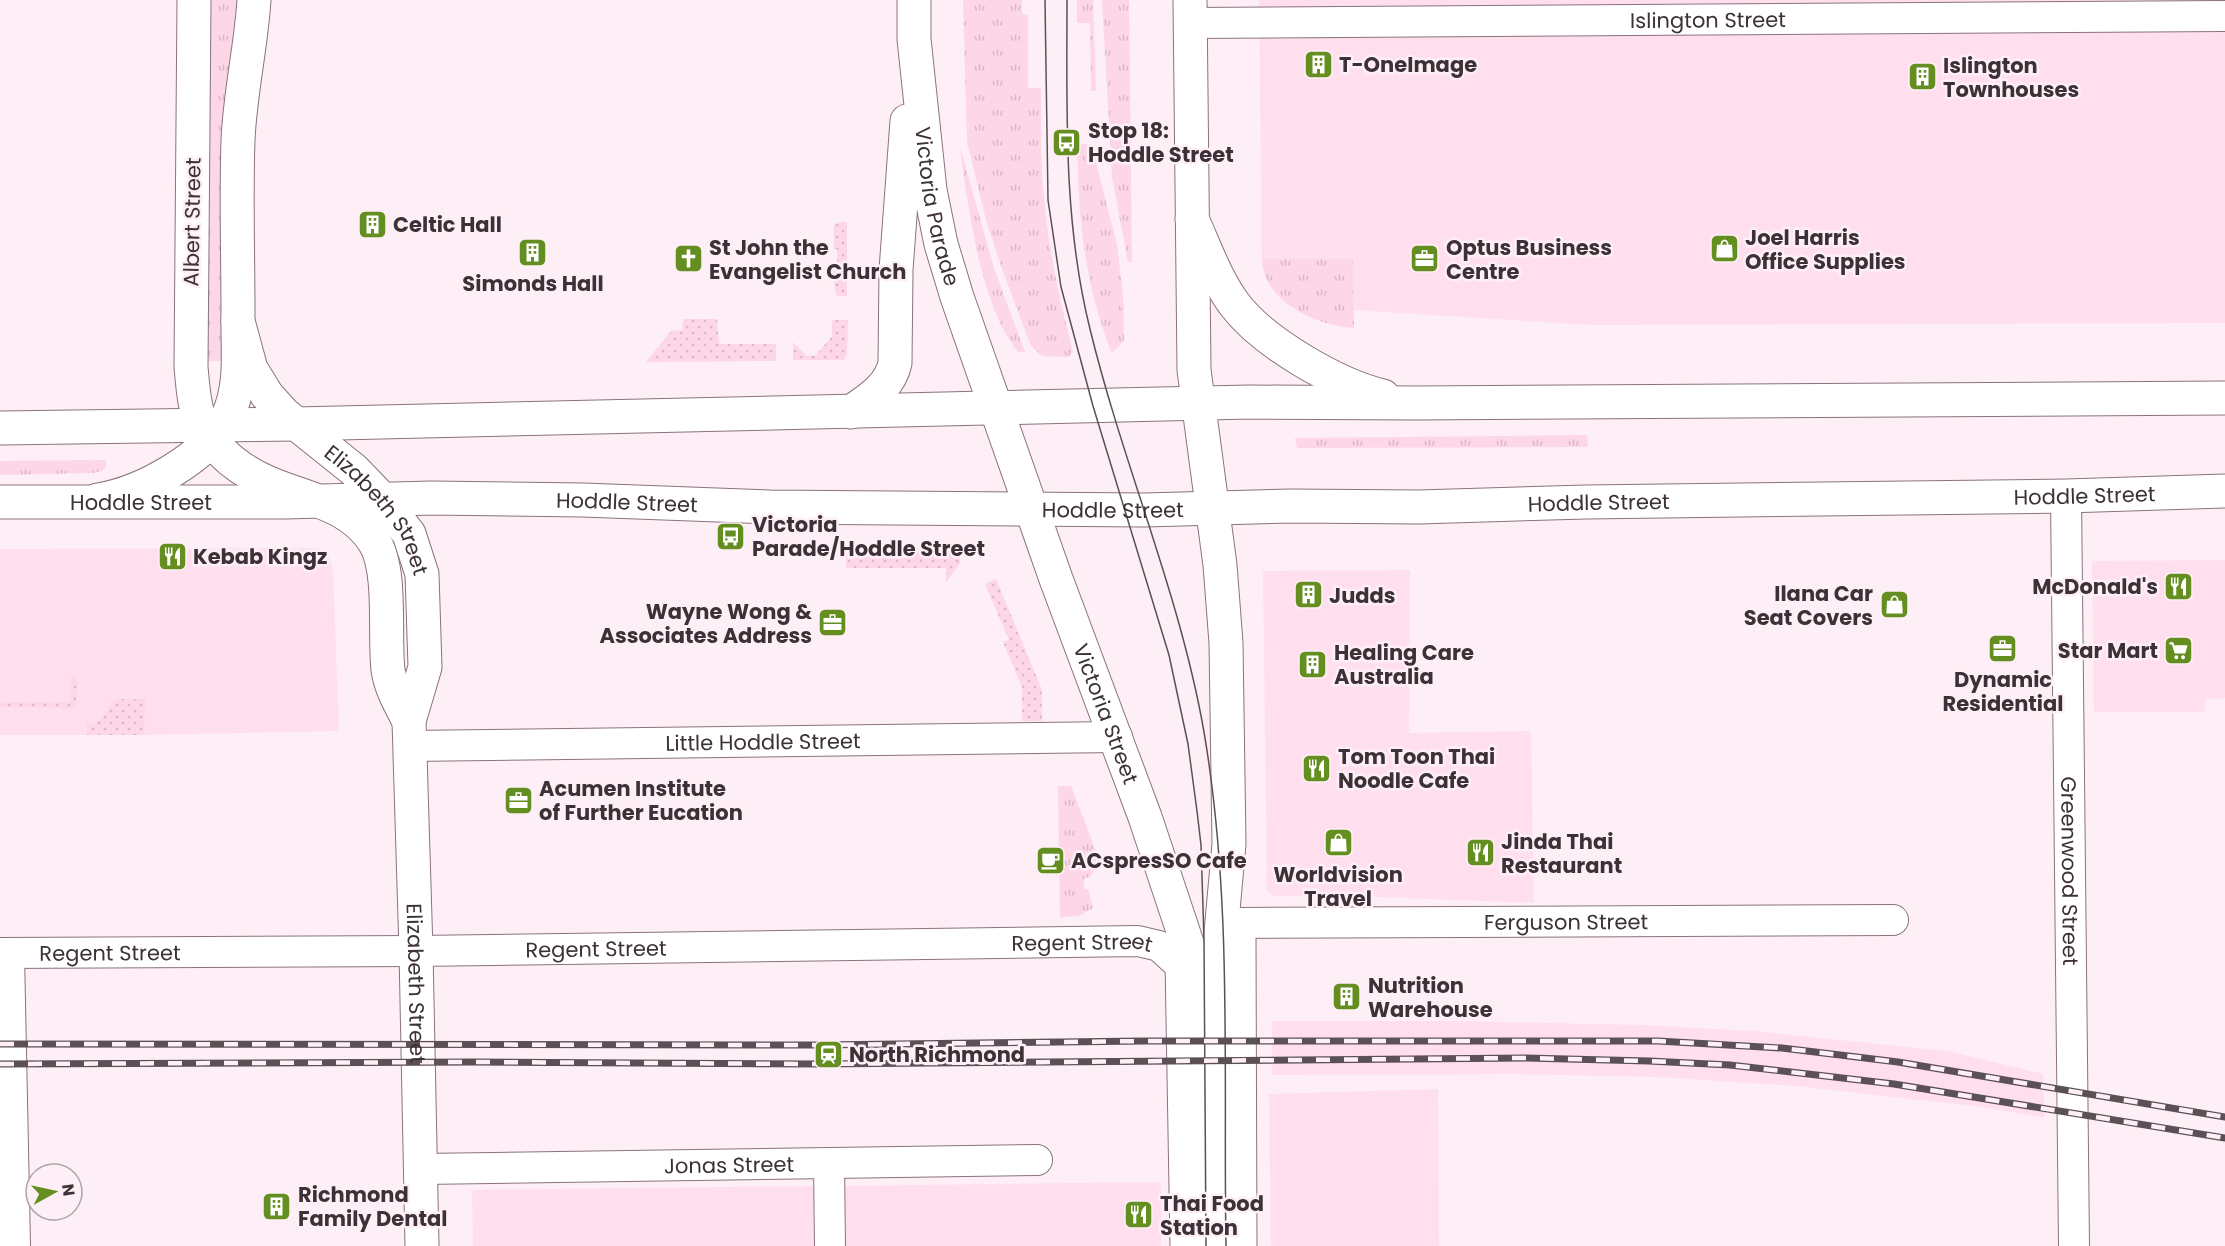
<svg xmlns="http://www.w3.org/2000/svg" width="2225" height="1246" viewBox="0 0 2225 1246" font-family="Poppins,sans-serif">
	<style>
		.built { fill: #ffdfee }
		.grass { fill: url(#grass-tufts) }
		.garden { fill: url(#garden-dots) }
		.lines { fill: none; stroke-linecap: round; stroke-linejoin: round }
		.street-casing { stroke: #89737d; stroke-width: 32 }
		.secondary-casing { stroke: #89737d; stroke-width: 35 }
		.primary-casing { stroke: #89737d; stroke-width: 35 }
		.highway-casing { stroke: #89737d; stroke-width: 35 }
		.street { stroke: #fff; stroke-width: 30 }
		.secondary { stroke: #fff; stroke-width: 33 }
		.primary { stroke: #fff; stroke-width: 33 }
		.highway { stroke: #fff; stroke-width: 33 }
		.tram { stroke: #5b5056; stroke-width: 1.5 }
		.rail-casing { stroke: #5b5056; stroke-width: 7 }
		.rail { stroke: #feeff6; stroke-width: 4.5; stroke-dasharray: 14; stroke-linecap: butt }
		.labels { text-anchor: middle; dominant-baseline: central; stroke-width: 5; stroke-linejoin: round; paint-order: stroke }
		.street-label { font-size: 21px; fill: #3b3136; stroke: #feeff6 }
		.poi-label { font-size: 21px; font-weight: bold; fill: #3b3136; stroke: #feeff6; text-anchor: start }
	</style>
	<defs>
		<pattern id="grass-tufts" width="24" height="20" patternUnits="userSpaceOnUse" patternTransform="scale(1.5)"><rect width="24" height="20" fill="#fdd6e8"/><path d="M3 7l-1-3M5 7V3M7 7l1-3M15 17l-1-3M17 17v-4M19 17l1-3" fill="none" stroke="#dab8c8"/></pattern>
		<pattern id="garden-dots" width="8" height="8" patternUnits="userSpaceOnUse" patternTransform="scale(1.5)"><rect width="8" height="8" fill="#fdd6e8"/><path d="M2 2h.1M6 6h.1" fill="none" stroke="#dab8c8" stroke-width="1.8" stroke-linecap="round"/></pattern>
	</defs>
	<rect width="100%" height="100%" fill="#feeff6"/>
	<!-- built -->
	<path class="built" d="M1259,0H2225V323L1591,325L1354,310L1353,259H1262Z
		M316,548L328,554L333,570L339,731L144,735H0V549Z
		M2225,560V698L2205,699V712H2094L2092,561Z
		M1410,570L1409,733L1531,731L1534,903L1353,896H1273L1267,890L1263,571Z
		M1272,1021H1458L1644,1025L1752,1031L1948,1051L2043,1074L2045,1118L1981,1107L1797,1086L1656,1077L1516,1074L1272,1075Z
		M1438,1089L1439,1246H1271L1269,1094Z
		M1161,1182V1246H473L472,1190Z"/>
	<!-- grass -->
	<path class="grass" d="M207,0H237L222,130L221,361H208Z
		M963,0H1022V14L1028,15V88H1041C1041,128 1040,168 1045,208C1050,257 1061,305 1073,352L1068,357L1042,356L1031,346L1002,269L986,220L967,142Z
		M1077,0H1093L1096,91H1091L1090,23H1077Z
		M1102,0H1129L1132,262H1128L1112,177Z
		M1079,144H1091L1117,244L1123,296L1124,341L1112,353C1089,297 1079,232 1078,171C1078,162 1076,151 1079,144Z
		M960,147L994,268L1025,352H1018C980,305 968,207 960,147Z
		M1262,259H1353L1354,328C1317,326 1263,302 1262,259Z
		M1587,435L1588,447L1297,448L1295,438Z
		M106,460V468L102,471L94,473L0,475V461Z
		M1058,786H1071L1101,865L1094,870L1090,877L1084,878V889H1088L1093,908L1079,916L1060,917Z"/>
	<!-- garden -->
	<path class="garden" d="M840,222H847V296H837L835,292L834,270H837V249H834V225Z
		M683,319H717L719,344H776V361L646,362L672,330L682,331Z
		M832,320H848L847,355L844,360H793V342L807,356L816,355L832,336Z
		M846,551H960V563L946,583V568H846Z
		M996,579L1042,690V721H1022V687L1003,642L1009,640L985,584Z
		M74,676L77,679L76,708L0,707V702H71V679Z
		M116,699H145L144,735H87V724C106,724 104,707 116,699Z"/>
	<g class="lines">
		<defs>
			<g id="street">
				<path id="s1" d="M1190,23L2225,16"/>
				<path id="s2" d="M2066,496L2074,1246"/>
				<path id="s3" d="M409,746L1117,737"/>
				<path id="s4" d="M1239,923L1893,920"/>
				<path id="s5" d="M0,953L416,951L1138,941L1159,946L1183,968"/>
				<path d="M9,953L15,1246"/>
				<path d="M829,1163L830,1246"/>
				<path id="s6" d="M421,1169L1037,1160"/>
			</g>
			<g id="secondary">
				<path d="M194,0L191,367C193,388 194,410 204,430C208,438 214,444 221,451C236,467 254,477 274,485C311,500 353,506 375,543C392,572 384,635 388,670C391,689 400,704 409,721"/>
				<path id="s7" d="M238,321L251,369L267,395L284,414L354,470L383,500L409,534L422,574L425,667L409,721L416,951L422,1246"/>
				<path d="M98,500C142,493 208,457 228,416C243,383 237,347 238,313C238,255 236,197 238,140C240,93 251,47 254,0"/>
			</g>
			<g id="primary">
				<path id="s8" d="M914,0V39L930,190L941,244L957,297L1056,579L1145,817L1209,1009"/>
				<path d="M1190,0L1194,370L1220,565L1226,643L1229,844L1213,1020L1216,1246"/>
				<path d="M851,412C869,399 890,387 895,363L896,270L907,121"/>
				<path d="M1239,938L1240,1246"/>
				<path d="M1182,960L1187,1246"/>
			</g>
			<g id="highway">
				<path d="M1192,219C1205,247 1216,280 1235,305C1264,343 1337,385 1383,396"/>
				<path d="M0,428L296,424L1249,402L1417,403L2225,398"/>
				<path id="s9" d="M0,502H285L431,498L583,500L770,507L1145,510L1290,506L1419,507L1586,502L2066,496L2225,491"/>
			</g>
		</defs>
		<!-- street casing -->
		<use href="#street" class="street-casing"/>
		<!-- secondary casing -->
		<use href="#secondary" class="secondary-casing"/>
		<!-- primary casing -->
		<use href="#primary" class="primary-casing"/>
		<!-- highway casing -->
		<use href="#highway" class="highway-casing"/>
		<!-- street -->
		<use href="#street" class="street"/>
		<!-- secondary -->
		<use href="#secondary" class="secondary"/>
		<!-- primary -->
		<use href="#primary" class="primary"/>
		<!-- highway -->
		<use href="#highway" class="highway"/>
		<!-- tram -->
		<path class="tram" d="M1045,0L1048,200L1061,287L1093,406L1169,655L1188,744L1197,811L1201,845L1204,939L1206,1246
			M1067,0C1067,110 1063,221 1090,329C1123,465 1180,594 1204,732C1233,902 1223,1075 1226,1246"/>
		<defs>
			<path id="rail" d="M0,1044L818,1045L1145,1041H1658L1782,1048L1898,1062L2225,1117
				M0,1064L474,1062L818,1064L1526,1058L1649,1061L1730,1065L1894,1084L2225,1138"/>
		</defs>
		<!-- rail casing -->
		<use href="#rail" class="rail-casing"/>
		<!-- rail -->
		<use href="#rail" class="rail"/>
	</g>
	<!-- icons -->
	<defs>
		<symbol id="building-square" viewBox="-11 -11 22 22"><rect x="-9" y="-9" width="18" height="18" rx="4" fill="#648f20" stroke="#feeff6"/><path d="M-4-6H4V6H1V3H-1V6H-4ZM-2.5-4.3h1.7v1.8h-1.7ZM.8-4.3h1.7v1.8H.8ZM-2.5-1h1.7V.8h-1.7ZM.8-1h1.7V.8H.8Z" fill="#fff"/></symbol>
		<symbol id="bus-square" viewBox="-11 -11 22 22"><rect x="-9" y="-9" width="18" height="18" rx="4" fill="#648f20" stroke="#feeff6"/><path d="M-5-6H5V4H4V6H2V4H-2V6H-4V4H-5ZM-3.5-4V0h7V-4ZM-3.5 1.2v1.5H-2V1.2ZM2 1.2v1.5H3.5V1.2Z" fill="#fff"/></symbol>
		<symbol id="shop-square" viewBox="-11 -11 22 22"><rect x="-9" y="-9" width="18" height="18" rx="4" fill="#648f20" stroke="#feeff6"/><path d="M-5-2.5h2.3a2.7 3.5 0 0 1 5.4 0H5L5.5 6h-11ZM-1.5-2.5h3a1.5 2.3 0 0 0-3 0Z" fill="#fff"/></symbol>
		<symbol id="church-square" viewBox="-11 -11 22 22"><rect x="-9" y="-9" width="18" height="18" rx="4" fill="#648f20" stroke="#feeff6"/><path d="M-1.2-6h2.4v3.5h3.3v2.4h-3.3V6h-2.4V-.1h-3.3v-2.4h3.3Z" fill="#fff"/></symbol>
		<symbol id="office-square" viewBox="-11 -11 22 22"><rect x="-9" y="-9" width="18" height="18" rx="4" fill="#648f20" stroke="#feeff6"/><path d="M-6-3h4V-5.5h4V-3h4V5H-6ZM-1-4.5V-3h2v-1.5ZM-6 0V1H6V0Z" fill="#fff"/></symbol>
		<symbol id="restaurant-square" viewBox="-11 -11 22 22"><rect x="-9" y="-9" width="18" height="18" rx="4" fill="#648f20" stroke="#feeff6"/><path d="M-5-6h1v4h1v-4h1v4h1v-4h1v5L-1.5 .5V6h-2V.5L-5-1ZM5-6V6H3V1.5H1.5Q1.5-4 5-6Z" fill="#fff"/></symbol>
		<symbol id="supermarket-square" viewBox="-11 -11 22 22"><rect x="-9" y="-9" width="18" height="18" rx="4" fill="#648f20" stroke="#feeff6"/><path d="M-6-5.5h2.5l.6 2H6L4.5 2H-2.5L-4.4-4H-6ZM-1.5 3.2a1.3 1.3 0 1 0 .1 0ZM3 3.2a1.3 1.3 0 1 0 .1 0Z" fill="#fff"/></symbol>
		<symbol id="cafe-square" viewBox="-11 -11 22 22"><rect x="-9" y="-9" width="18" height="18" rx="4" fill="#648f20" stroke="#feeff6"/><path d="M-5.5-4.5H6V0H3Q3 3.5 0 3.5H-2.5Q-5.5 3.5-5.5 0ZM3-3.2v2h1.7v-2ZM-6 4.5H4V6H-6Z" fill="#fff"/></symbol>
		<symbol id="station-square" viewBox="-11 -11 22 22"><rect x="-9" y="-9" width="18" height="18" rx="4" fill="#648f20" stroke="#feeff6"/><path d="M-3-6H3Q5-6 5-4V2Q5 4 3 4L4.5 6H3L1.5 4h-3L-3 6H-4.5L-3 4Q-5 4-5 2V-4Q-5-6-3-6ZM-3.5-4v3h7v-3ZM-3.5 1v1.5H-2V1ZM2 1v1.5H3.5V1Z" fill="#fff"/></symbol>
	</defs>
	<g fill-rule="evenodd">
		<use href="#building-square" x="1302" y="48" width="33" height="33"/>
		<use href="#building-square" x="1906" y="60" width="33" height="33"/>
		<use href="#bus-square" x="1050" y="126" width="33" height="33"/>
		<use href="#building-square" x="356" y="208" width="33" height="33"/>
		<use href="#shop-square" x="1708" y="232" width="33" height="33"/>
		<use href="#building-square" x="516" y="236" width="33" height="33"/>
		<use href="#church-square" x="672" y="242" width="33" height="33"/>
		<use href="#office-square" x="1408" y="242" width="33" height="33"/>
		<use href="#bus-square" x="714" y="520" width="33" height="33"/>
		<use href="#restaurant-square" x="156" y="540" width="33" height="33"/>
		<use href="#restaurant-square" x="2162" y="570" width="33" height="33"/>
		<use href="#building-square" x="1292" y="578" width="33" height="33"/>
		<use href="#shop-square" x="1878" y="588" width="33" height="33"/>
		<use href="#office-square" x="816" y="606" width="33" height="33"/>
		<use href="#office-square" x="1986" y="632" width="33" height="33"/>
		<use href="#supermarket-square" x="2162" y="634" width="33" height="33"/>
		<use href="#building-square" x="1296" y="648" width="33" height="33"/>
		<use href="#restaurant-square" x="1300" y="752" width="33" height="33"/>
		<use href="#office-square" x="502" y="784" width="33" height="33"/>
		<use href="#shop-square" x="1322" y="826" width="33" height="33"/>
		<use href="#restaurant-square" x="1464" y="836" width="33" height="33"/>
		<use href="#cafe-square" x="1034" y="844" width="33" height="33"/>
		<use href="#building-square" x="1330" y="980" width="33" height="33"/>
		<use href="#station-square" x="812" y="1038" width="33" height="33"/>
		<use href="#building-square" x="260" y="1190" width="33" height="33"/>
		<use href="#restaurant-square" x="1122" y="1198" width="33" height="33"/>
	</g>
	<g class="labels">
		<!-- street labels -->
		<g class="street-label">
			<text stroke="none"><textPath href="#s1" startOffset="518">Islington Street</textPath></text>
			<text stroke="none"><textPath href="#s8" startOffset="208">Victoria Parade</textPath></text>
			<text transform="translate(192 222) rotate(-89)">Albert Street</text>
			<text stroke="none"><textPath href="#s9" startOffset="2085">Hoddle Street</textPath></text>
			<text stroke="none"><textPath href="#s9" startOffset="141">Hoddle Street</textPath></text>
			<text stroke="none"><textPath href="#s9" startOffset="627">Hoddle Street</textPath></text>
			<text stroke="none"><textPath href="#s9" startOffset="1599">Hoddle Street</textPath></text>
			<text stroke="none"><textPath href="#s9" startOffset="1113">Hoddle Street</textPath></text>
			<text stroke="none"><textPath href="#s7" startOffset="242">Elizabeth Street</textPath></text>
			<text stroke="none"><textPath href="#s8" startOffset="744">Victoria Street</textPath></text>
			<text stroke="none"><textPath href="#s3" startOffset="354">Little Hoddle Street</textPath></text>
			<text stroke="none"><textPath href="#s2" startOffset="375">Greenwood Street</textPath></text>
			<text stroke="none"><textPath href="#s4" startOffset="327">Ferguson Street</textPath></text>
			<text stroke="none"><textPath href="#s5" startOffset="1082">Regent Street</textPath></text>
			<text stroke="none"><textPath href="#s5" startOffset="596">Regent Street</textPath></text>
			<text stroke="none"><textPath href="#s5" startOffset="110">Regent Street</textPath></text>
			<text stroke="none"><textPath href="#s7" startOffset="734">Elizabeth Street</textPath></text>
			<text stroke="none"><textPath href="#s6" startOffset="308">Jonas Street</textPath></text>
		</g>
		<!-- poi labels -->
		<g class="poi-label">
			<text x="1339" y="64">T-OneImage</text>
			<text x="1943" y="65">Islington<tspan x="1943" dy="24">Townhouses</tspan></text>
			<text x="1088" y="130">Stop 18:<tspan x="1088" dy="24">Hoddle Street</tspan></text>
			<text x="393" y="224">Celtic Hall</text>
			<text x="1745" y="237">Joel Harris<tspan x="1745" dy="24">Office Supplies</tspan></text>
			<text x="709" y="247">St John the<tspan x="709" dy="24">Evangelist Church</tspan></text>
			<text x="1446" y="247">Optus Business<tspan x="1446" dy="24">Centre</tspan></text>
			<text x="533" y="283" text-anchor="middle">Simonds Hall</text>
			<text x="752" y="524">Victoria<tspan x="752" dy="24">Parade/Hoddle Street</tspan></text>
			<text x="193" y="556">Kebab Kingz</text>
			<text x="2158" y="586" text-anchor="end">McDonald's</text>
			<text x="1873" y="593" text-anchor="end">Ilana Car<tspan x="1873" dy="24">Seat Covers</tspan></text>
			<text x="1329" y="595">Judds</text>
			<text x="812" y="611" text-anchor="end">Wayne Wong &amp;<tspan x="812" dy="24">Associates Address</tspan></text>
			<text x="2158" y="650" text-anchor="end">Star Mart</text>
			<text x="1334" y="652">Healing Care<tspan x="1334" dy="24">Australia</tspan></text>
			<text x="2003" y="679" text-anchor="middle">Dynamic<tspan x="2003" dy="24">Residential</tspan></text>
			<text x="1338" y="756">Tom Toon Thai<tspan x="1338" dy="24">Noodle Cafe</tspan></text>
			<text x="539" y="788">Acumen Institute<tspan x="539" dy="24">of Further Eucation</tspan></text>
			<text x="1501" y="841">Jinda Thai<tspan x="1501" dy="24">Restaurant</tspan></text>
			<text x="1071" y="860">ACspresSO Cafe</text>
			<text x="1338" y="874" text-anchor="middle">Worldvision<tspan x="1338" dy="24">Travel</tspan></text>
			<text x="1368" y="985">Nutrition<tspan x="1368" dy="24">Warehouse</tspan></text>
			<text x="849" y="1054">North Richmond</text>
			<text x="298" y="1194">Richmond<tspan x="298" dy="24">Family Dental</tspan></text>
			<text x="1160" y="1203">Thai Food<tspan x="1160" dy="24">Station</tspan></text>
		</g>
	</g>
	<!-- north arrow -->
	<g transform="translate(54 1192) rotate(82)"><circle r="28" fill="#feeff6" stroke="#b0a3a9" stroke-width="1.5"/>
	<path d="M0-4.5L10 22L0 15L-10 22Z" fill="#648f20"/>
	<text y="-9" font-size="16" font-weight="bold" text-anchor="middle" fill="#3b3136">N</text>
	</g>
</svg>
